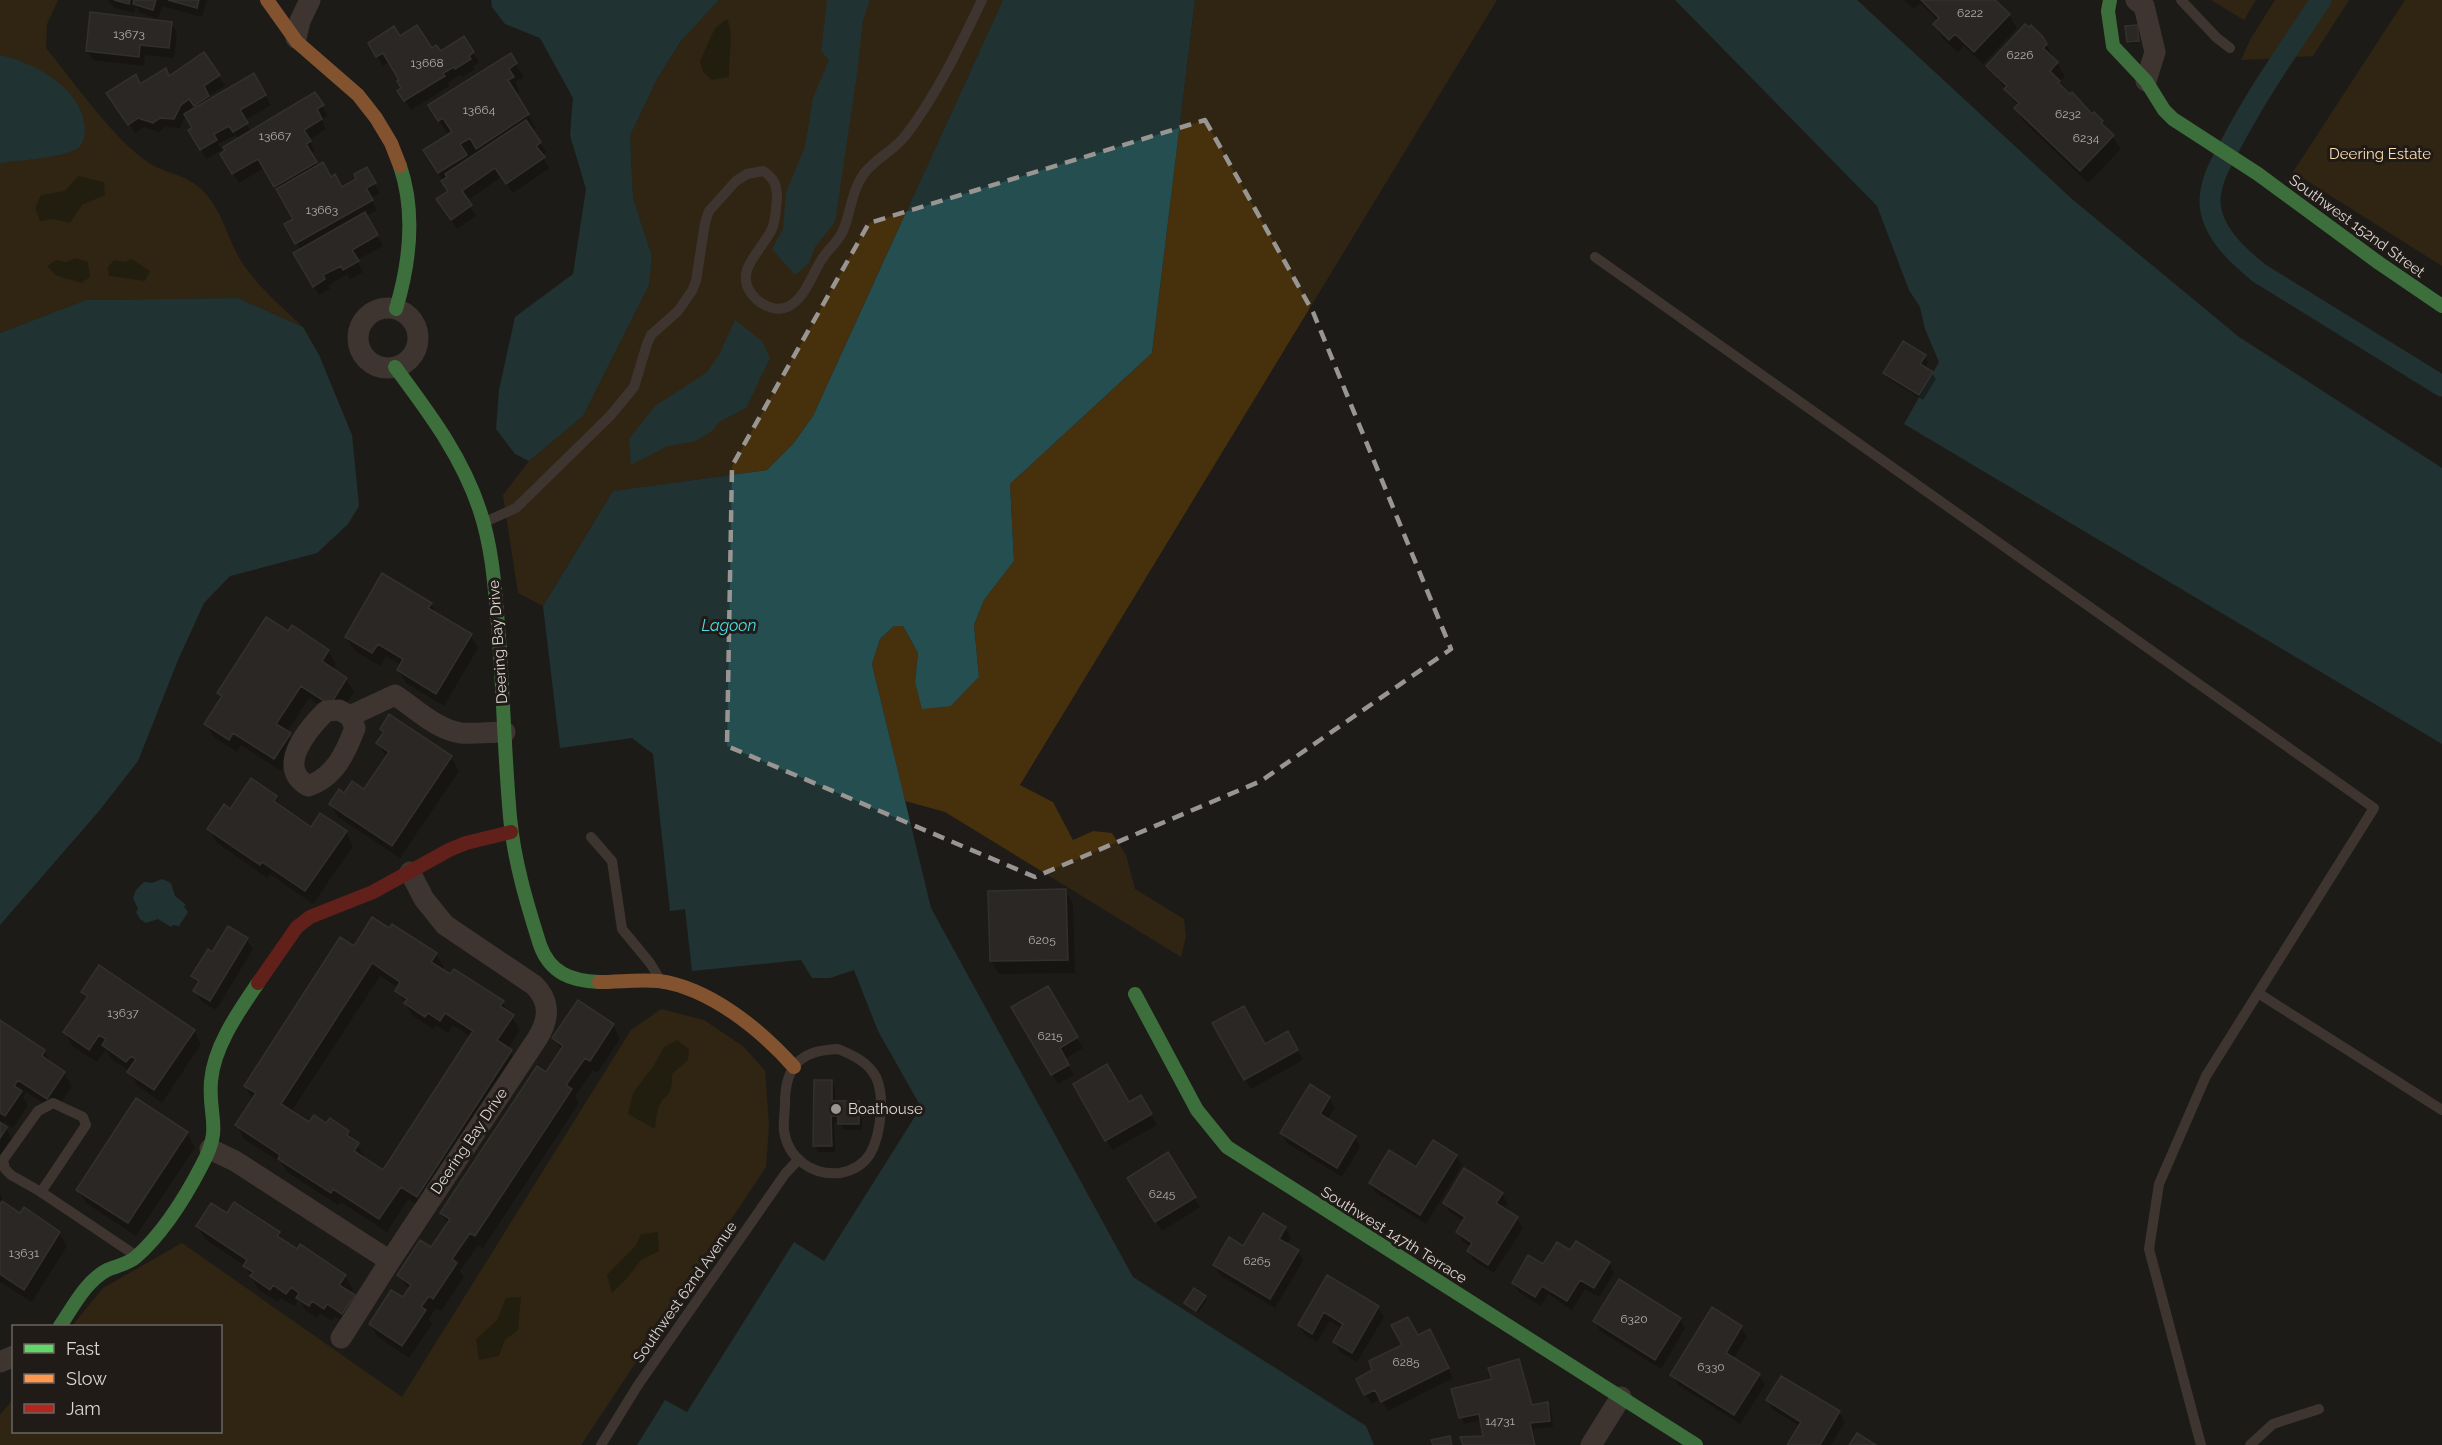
<svg xmlns="http://www.w3.org/2000/svg" width="2442" height="1445" viewBox="0 0 2442 1445" font-family="Raleway,sans-serif">
	<style>
		.green { fill: #47300c }
		.sand { fill: #292205 }
		.water { fill: #254e51 }
		.shadow { fill: #0007; fill-rule: evenodd }
		.lines { fill: none; stroke-linecap: round; stroke-linejoin: round }
		.canal { stroke: #254e51; stroke-width: 21 }
		.building { fill: #3a3734; stroke: #4d4a47; stroke-width: 1.5; fill-rule: evenodd }
		.lane { stroke: #66554e; stroke-width: 10 }
		.street { stroke: #66554e; stroke-width: 21 }
		.fast { stroke: #63d668; stroke-width: 14 }
		.slow { stroke: #ff974d; stroke-width: 14 }
		.jam { stroke: #b3261e; stroke-width: 14 }
		.marked { fill: none; stroke: #999592; stroke-width: 4.5; stroke-dasharray: 12 8; stroke-linejoin: round }
		.poi-dot { fill: #999592; stroke: #201b16; stroke-width: 2 }
		.labels { text-anchor: middle; dominant-baseline: central; stroke-width: 6; stroke-linejoin: round; paint-order: stroke }
		.number-label { font-size: 12px; fill: #b3afac }
		.park-label { font-size: 15px; fill: #fddeb6; stroke: #201b16 }
		.street-label { font-size: 15px; fill: #dbd7d4; stroke: #201b16 }
		.poi-label { font-size: 15px; fill: #dbd7d4; stroke: #201b16; text-anchor: start }
		.water-label { font-size: 16px; font-style: italic; fill: #4adfed; stroke: #201b16 }
	</style>
	<rect width="100%" height="100%" fill="#1e1b18"/>
	<!-- green -->
	<path class="green" d="M0,0H58L47,24L46,48C73,81 114,140 149,163C166,174 185,174 201,189C222,209 227,238 241,261C258,287 281,306 303,327L238,298L86,300L0,333Z
		M719,0H1003L813,416L793,444L767,470L613,491L543,606L518,593L503,495L529,461L583,416L649,285L652,256L633,198L630,136L657,79L681,41Z
		M1195,0H1497L1020,785L1053,802L1073,840L1093,831L1112,833L1126,855L1135,889L1184,919L1186,936L1181,957L945,812L905,801L872,664L880,639L894,626H903L918,653L915,682L951,706L979,677L974,625L984,600L1014,561L1010,484L1152,353Z
		M2211,0H2256L2244,20Z
		M2275,0H2349L2313,56L2241,60L2251,38Z
		M2405,0H2442V266L2293,172Z
		M661,1009L704,1020L744,1047L765,1071L769,1125L766,1167L581,1445H0V1415L13,1399L14,1432H220V1326H72L103,1288L182,1243L402,1397L631,1030Z"/>
	<!-- sand -->
	<path class="sand" d="M727,19C735,35 728,59 729,77L712,80L703,72L700,61L715,28Z
		M78,176L104,182L105,195L82,205L70,223L54,219L40,221L35,208L41,195L65,191Z
		M76,258L88,262L90,277L82,283L57,276L47,266L56,260L66,262Z
		M132,259L150,271L145,281L109,276L108,267L114,260L124,262Z
		M677,1040L689,1049L688,1060L672,1074C673,1100 664,1092 658,1109C656,1115 656,1122 655,1129L628,1114L633,1093L654,1065L664,1047Z
		M658,1232L659,1251L641,1260L628,1277L612,1293L607,1275L636,1245L641,1234Z
		M521,1297L518,1330L505,1340L499,1356L479,1360L476,1339L497,1320L506,1298Z"/>
	<!-- water -->
	<path class="water" d="M491,0H719L681,41L657,79L630,136L633,198L652,256L649,285L583,416L529,461L515,454L496,429L499,390L515,317L573,274L586,189L570,135L573,98L540,38L505,24L492,7Z
		M827,0H870L863,20L857,74L835,222L815,247L809,263L795,275L772,249L783,229L786,192L805,147L813,98L829,60L821,51Z
		M1003,0H1195L1152,353L1010,484L1014,561L984,600L974,625L979,677L951,706L922,709L915,682L918,653L903,626H894L880,639L872,664L931,908L1133,1277L1366,1426L1374,1445H637L665,1400L687,1412L794,1242L824,1261L921,1107L878,1031L854,970L830,978H812L801,960L692,971L685,909L670,911L653,754L632,738L560,748L543,606L613,491L767,470L793,444L813,416Z
		M1675,0H1857L2072,199L2239,337L2442,468V744L1904,424L1939,362L1925,329L1920,307L1909,290L1877,206Z
		M0,55C35,63 82,88 85,128C85,134 84,142 80,146C69,158 18,160 0,163Z
		M238,298L303,327L319,355L352,435L359,506L348,524L317,553L230,576L204,603L178,660L138,761L99,811L0,925V333L86,300Z
		M735,320L762,341L770,358L746,408L719,422L712,431L696,441L668,446L631,465L629,439L655,406L706,373L719,355Z
		M162,879L171,883L175,896L186,905L184,907L188,912L179,926L173,925L171,927L158,919L146,923L140,919L136,912L138,909L133,898L136,890L144,882L152,883Z"/>
	<!-- shadow -->
	<path class="shadow" d="M108,0H207L202,17L162,6L158,19L140,13L136,6L134,13L113,7Z
		M1904,0H1993L2009,15L2017,28L1983,64L1964,46L1958,52L1942,38L1935,24L1938,21L1920,3L1914,9Z
		M171,23L177,33L174,58L145,55L144,66L93,60L87,51Z
		M2136,27L2139,43L2130,44L2129,42Z
		M399,38L440,53L464,38L479,62L473,66L475,69L462,77L460,75L448,83L449,86L411,110L399,91L403,89L401,80L389,62L383,66L370,43Z
		M2042,38L2065,76L2059,82L2063,90L2092,116L2094,114L2102,122L2121,149L2088,183L2023,121L2016,108L2018,106L1988,66Z
		M204,54L225,86L208,96L211,100L254,76L271,105L244,121L251,132L315,94L328,116L321,119L326,129L309,140L315,151L310,154L318,167L342,189L358,180L366,169L380,193L370,198L377,210L366,216L383,246L357,260L363,272L350,279L347,274L328,286L330,289L319,295L295,254L301,251L286,225L295,220L264,168L239,183L222,155L239,139L236,135L218,144L222,150L206,159L190,130L194,128L186,115L180,128L165,127L159,132L144,127L135,133L114,103L140,85L170,78Z
		M510,55L524,77L515,82L520,91L515,94L536,128L532,131L546,152L541,155L549,168L513,193L501,177L467,201L476,216L457,229L438,200L449,192L433,164L453,133L451,130L447,133L438,119Z
		M1925,356L1928,362L1925,368L1932,373L1936,379L1923,400L1888,379L1885,373Z
		M431,604L437,615L470,635L478,648L444,706L406,683L398,670L401,665L386,656L380,666L354,650L346,637Z
		M328,651L336,664L332,670L346,679L354,692L337,717L309,698L287,732L297,747L281,771L241,745L237,752L214,737L206,724L222,699L218,693Z
		M390,716L451,757L459,771L400,858L338,817L331,804L344,795L365,791L387,758L378,743L384,734L381,729Z
		M276,797L282,809L311,829L346,832L353,846L313,904L270,874L267,878L216,842L209,829L231,811Z
		M1065,891L1073,904L1075,973L999,974L991,961L990,892Z
		M228,928L247,940L253,949L216,1010L201,1001L195,991L198,986L193,976L212,954Z
		M354,948L436,954L444,967L442,971L502,1002L520,1030L508,1049L518,1064L424,1209L408,1199L387,1232L341,1202L338,1205L287,1172L282,1163L244,1139L237,1125L253,1100L245,1086ZM380,976L399,988L397,991L413,1016L433,1029L436,1025L448,1033L453,1025L471,1037L383,1172L364,1159L365,1157L348,1132L327,1125L309,1124L291,1112Z
		M1047,988L1083,1048L1064,1059L1074,1075L1058,1084L1013,1008Z
		M83,992L194,1031L201,1044L162,1103L137,1085L130,1071L111,1059L106,1049L97,1062L72,1046L65,1032L88,999Z
		M0,1021L44,1051L52,1065L64,1073L72,1086L55,1111L26,1092L23,1097L28,1105L13,1128L4,1122L2,1125L6,1128L14,1142L0,1162Z
		M1214,1024L1265,1046L1287,1034L1303,1060L1251,1089Z
		M613,1025L620,1039L597,1073L593,1070L575,1096L579,1103L483,1248L478,1245L460,1271L464,1277L441,1311L436,1308L429,1319L432,1324L409,1358L378,1337L370,1324L403,1299L409,1290L399,1275L432,1249L448,1224L441,1213L562,1051L554,1038Z
		M831,1081L835,1088V1103H858L862,1109V1130H844L840,1122H834L835,1152H818L815,1145Z
		M1075,1085L1128,1104L1141,1097L1157,1125L1112,1150Z
		M1329,1098L1335,1108L1327,1120L1355,1137L1360,1147L1342,1177L1287,1143L1282,1133Z
		M187,1133L195,1147L136,1236L86,1203L78,1190Z
		M1456,1156L1462,1165L1426,1224L1376,1193L1370,1183Z
		M1134,1188L1194,1198L1200,1207L1162,1231Z
		M0,1193L4,1204L21,1215L59,1233L67,1246L32,1302L0,1282Z
		M1502,1194L1508,1204L1504,1210L1517,1219L1523,1228L1494,1273L1474,1261L1468,1251L1471,1247L1463,1242L1458,1232L1464,1221L1450,1212L1445,1203Z
		M227,1215L279,1233L284,1243L345,1276L353,1289L350,1294L361,1310L350,1326L335,1316L332,1321L320,1313L317,1318L306,1311L299,1299L294,1306L281,1298L278,1302L259,1290L245,1266L205,1239L197,1226Z
		M1285,1228L1291,1238L1287,1245L1298,1251L1303,1261L1275,1308L1220,1275L1214,1265Z
		M1570,1252L1609,1263L1614,1273L1599,1297L1585,1289L1572,1310L1548,1294L1541,1306L1519,1292L1513,1283Z
		M1328,1277L1378,1307L1384,1317L1357,1362L1340,1352L1335,1342L1342,1329L1330,1321L1317,1342L1305,1335L1299,1325Z
		M1205,1297L1207,1300L1198,1313L1185,1303Z
		M1712,1309L1741,1327L1747,1337L1733,1359L1759,1375L1765,1385L1740,1424L1678,1385L1672,1375Z
		M1680,1319L1685,1328L1661,1369L1600,1331L1595,1321Z
		M1418,1337L1435,1341L1453,1378L1388,1411L1381,1399L1371,1404L1358,1379L1373,1371Z
		M1518,1361L1533,1406L1547,1403L1551,1409L1553,1427L1533,1429L1536,1445H1464L1485,1437L1482,1420L1464,1424L1453,1390L1494,1380Z
		M1768,1400L1839,1412L1845,1422L1831,1445H1789L1800,1426L1773,1410Z"/>
	<g class="lines">
		<!-- canal -->
		<path class="canal" d="M2321,0C2290,47 2257,94 2231,144C2222,161 2211,179 2210,199C2209,230 2237,255 2259,273L2442,386"/>
	</g>
	<!-- building -->
	<path class="building" d="M114,0H130L129,4Z
		M134,0H156L153,10L133,4Z
		M168,0H199L197,8Z
		M1921,0H1995L2010,14L1974,52L1955,34L1949,40L1933,24L1939,18Z
		M90,12L172,22L169,48L140,45L139,57L86,51Z
		M2025,24L2029,27L2031,25L2043,37L2047,44L2043,48L2058,62L2050,71L2060,81L2058,83L2070,94L2072,92L2092,114L2094,112L2103,121L2101,123L2114,135L2080,171L2014,108L2019,103L2004,89L2007,86L1986,66Z
		M417,25L432,48L436,45L441,51L464,36L474,52L469,56L471,59L455,69L454,67L443,73L445,76L404,101L397,91L401,88L397,81L399,80L383,53L376,57L368,43L394,26L400,36Z
		M2137,25L2139,41L2127,42L2125,26Z
		M204,52L220,75L204,86L209,96L194,106L189,99L181,105L174,119L160,118L153,123L138,118L128,125L106,93L136,74L140,84L166,68L169,76Z
		M511,53L517,63L509,69L514,77L508,80L529,114L476,149L470,138L460,144L467,155L438,173L423,150L452,132L443,118L438,121L428,105Z
		M254,73L266,95L240,110L248,123L233,132L229,126L214,134L217,140L200,150L188,130L192,128L184,114Z
		M315,92L324,105L317,109L322,119L304,130L311,141L306,144L317,162L274,187L258,159L232,174L220,154L225,150L223,147Z
		M526,120L541,142L536,146L545,157L506,184L495,168L462,191L472,205L451,220L436,199L448,191L441,181L447,177L445,174Z
		M323,162L331,177L335,174L342,187L356,179L354,174L367,167L376,183L366,188L373,200L295,244L284,224L293,219L276,189Z
		M365,212L378,235L352,250L359,261L343,270L341,266L323,275L325,279L313,287L293,253Z
		M1903,341L1926,355L1920,364L1933,372L1919,395L1883,373Z
		M382,573L432,603L428,608L472,634L436,694L397,670L403,659L378,644L372,653L345,637Z
		M266,617L288,631L292,625L329,650L322,661L347,678L330,705L301,686L276,724L291,733L274,759L233,733L229,740L204,724L222,696L217,693Z
		M389,714L452,756L392,846L329,804L339,789L344,793L352,781L364,789L389,752L376,743L384,732L380,729Z
		M251,778L277,796L274,801L311,827L320,813L347,831L305,891L262,862L260,865L207,829L224,804L230,809Z
		M1066,889L1068,960L990,961L988,891Z
		M372,917L389,928L392,924L437,953L431,962L450,974L454,969L504,1001L500,1006L514,1015L497,1040L512,1050L417,1197L401,1187L379,1219L333,1189L331,1193L278,1159L280,1155L235,1125L256,1093L244,1086L340,937L354,946ZM372,963L400,982L395,991L407,999L404,1003L425,1017L428,1013L440,1021L445,1013L473,1031L383,1170L354,1151L359,1143L347,1135L349,1131L330,1118L326,1123L314,1115L309,1122L281,1104Z
		M228,926L248,938L210,1001L193,991L199,981L191,976L208,949L212,952Z
		M99,965L195,1030L154,1090L127,1072L136,1059L131,1056L126,1062L102,1045L106,1039L99,1035L89,1050L63,1032L88,996L81,992Z
		M1048,986L1078,1037L1060,1048L1069,1065L1051,1075L1011,1007Z
		M578,1000L614,1024L590,1061L585,1058L566,1085L572,1089L475,1236L470,1233L452,1259L457,1263L433,1299L429,1296L421,1307L426,1310L402,1346L369,1324L391,1290L403,1297L411,1285L397,1275L420,1240L431,1247L450,1219L440,1213L537,1066L546,1072L563,1046L552,1038Z
		M1244,1006L1265,1044L1288,1031L1298,1050L1244,1080L1212,1023Z
		M0,1020L45,1050L42,1056L65,1072L47,1099L18,1080L14,1086L22,1091L5,1116L0,1113Z
		M1107,1064L1129,1102L1141,1095L1152,1114L1105,1141L1073,1084Z
		M814,1080H832V1101H859V1124H838V1116H831L832,1146H813Z
		M1310,1084L1330,1097L1320,1114L1356,1136L1337,1168L1280,1133Z
		M136,1098L188,1132L128,1223L76,1190Z
		M0,1122L7,1127L0,1138Z
		M1433,1140L1457,1155L1420,1215L1369,1183L1389,1150L1416,1167Z
		M1168,1152L1196,1197L1155,1222L1127,1178Z
		M1464,1168L1503,1193L1496,1203L1518,1217L1488,1265L1467,1251L1472,1243L1456,1232L1465,1217L1443,1203Z
		M2,1201L20,1213L24,1207L60,1232L24,1290L0,1274V1205Z
		M234,1202L280,1232L277,1236L297,1249L300,1244L346,1275L339,1285L355,1295L342,1314L327,1304L324,1309L312,1301L309,1306L296,1298L299,1293L291,1287L286,1294L273,1285L270,1290L250,1276L253,1272L243,1266L247,1260L196,1226L211,1203L227,1213Z
		M1263,1213L1286,1227L1279,1239L1299,1250L1270,1299L1213,1265L1229,1237L1243,1246Z
		M1576,1241L1610,1262L1594,1288L1580,1280L1567,1301L1542,1286L1535,1297L1512,1283L1528,1255L1543,1264L1557,1242L1570,1250Z
		M1327,1275L1379,1306L1352,1353L1333,1342L1343,1324L1324,1312L1312,1334L1298,1325Z
		M1619,1279L1681,1318L1655,1360L1593,1321Z
		M1194,1288L1206,1296L1196,1311L1184,1303Z
		M1712,1307L1742,1326L1726,1353L1760,1374L1734,1415L1670,1375Z
		M1408,1317L1418,1335L1430,1329L1449,1368L1381,1402L1375,1390L1364,1395L1356,1379L1372,1370L1369,1361L1402,1345L1391,1325Z
		M1519,1359L1532,1405L1548,1402L1550,1421L1530,1423L1535,1445H1463L1460,1437L1483,1436L1479,1414L1459,1418L1451,1389L1492,1379L1488,1368Z
		M1781,1376L1840,1411L1820,1445H1787L1801,1422L1766,1400Z
		M1857,1433L1876,1445H1849Z
		M1450,1436L1452,1445H1433L1431,1440Z"/>
	<g class="lines">
		<!-- lane -->
		<path class="lane" d="M2181,0L2217,38L2230,48
			M1595,257L2374,808L2206,1076L2159,1184L2149,1249L2201,1445
			M487,521L516,508L610,416L634,387L647,344L651,335L678,311L692,291L696,281L705,223L709,211L736,181L747,174L763,171C774,178 777,185 777,198C776,208 776,219 772,229C763,249 734,270 751,293C759,305 778,314 791,305C807,295 813,271 824,256C830,248 839,240 843,231C851,212 851,193 863,175C875,158 894,151 906,135C937,94 960,46 982,0
			M591,837L612,861L622,929L650,963L658,976
			M2258,993L2442,1110
			M838,1049C850,1054 864,1060 872,1071C887,1089 881,1135 870,1154C863,1165 852,1171 840,1173C812,1176 788,1158 784,1131C783,1122 785,1112 785,1103C785,1089 788,1071 799,1061C811,1051 823,1050 838,1049Z
			M41,1192L86,1125L83,1117L53,1103L38,1111L3,1160L5,1169L11,1175L41,1192L135,1255
			M601,1445L638,1385L785,1174L798,1160
			M2250,1445L2273,1424L2319,1409"/>
		<!-- street -->
		<path class="street" d="M2136,0L2144,6L2155,52L2146,81
			M296,38L300,21L310,0
			M358 338a30 30 0 1 1 60 0a30 30 0 1 1-60 0Z
			M350,716L355,728C346,752 335,777 308,786C275,767 308,729 326,711L339,710L350,716L395,695C415,708 437,730 461,733C475,734 491,732 505,732
			M210,1149L235,1161L390,1261L537,1039C549,1020 551,1002 534,985L445,925L424,899L410,872
			M341,1338L390,1261
			M0,1362L14,1356
			M1591,1445L1621,1397"/>
		<!-- fast -->
		<path class="fast" d="M2110,0L2108,11L2113,46L2146,81L2164,110L2173,119L2258,174L2379,263L2442,306
			M396,309C410,262 416,213 400,166
			M395,367C429,413 462,456 480,511C491,544 494,578 497,613C503,681 504,750 510,817C514,861 527,904 540,945C550,973 571,981 599,982
			M1135,994L1197,1110L1227,1147L1696,1445
			M60,1326C73,1307 86,1281 107,1270C116,1266 128,1264 136,1257C162,1234 186,1196 202,1165C223,1126 208,1119 211,1081C214,1046 239,1011 258,983"/>
		<!-- slow -->
		<path class="slow" d="M267,0L297,42L358,95L376,118L391,143L400,166
			M599,982C619,982 639,979 659,981C710,988 761,1030 794,1067"/>
		<!-- jam -->
		<path class="jam" d="M258,983L297,927L310,917L373,892L449,850L466,843L511,832"/>
	</g>
	<!-- marked area -->
	<path d="M0 0H2442V1445H0ZM1205,120L1313,312L1451,649L1261,781L1035,877L727,746L732,466L869,223Z" fill="#1e1b18" fill-opacity=".55" fill-rule="evenodd"/>
	<path class="marked" d="M1205,120L1313,312L1451,649L1261,781L1035,877L727,746L732,466L869,223Z"/>
	<!-- markers -->
	<circle class="poi-dot" cx="836" cy="1109" r="6"/>
	<g class="labels">
		<!-- number labels -->
		<g class="number-label">
			<text x="1970" y="13">6222</text>
			<text x="129" y="34">13673</text>
			<text x="2020" y="55">6226</text>
			<text x="427" y="63">13668</text>
			<text x="479" y="110">13664</text>
			<text x="2068" y="114">6232</text>
			<text x="275" y="136">13667</text>
			<text x="2086" y="138">6234</text>
			<text x="322" y="210">13663</text>
			<text x="1042" y="940">6205</text>
			<text x="123" y="1013">13637</text>
			<text x="1050" y="1036">6215</text>
			<text x="1162" y="1194">6245</text>
			<text x="24" y="1253">13631</text>
			<text x="1257" y="1261">6265</text>
			<text x="1634" y="1319">6320</text>
			<text x="1406" y="1362">6285</text>
			<text x="1711" y="1367">6330</text>
			<text x="1500" y="1421">14731</text>
		</g>
		<!-- park labels -->
		<g class="park-label">
			<text x="2380" y="154">Deering Estate</text>
		</g>
		<!-- street labels -->
		<g class="street-label">
			<text transform="translate(2357 226) rotate(36)">Southwest 152nd Street</text>
			<text transform="translate(498 642) rotate(-94)">Deering Bay Drive</text>
			<text transform="translate(469 1141) rotate(-56)">Deering Bay Drive</text>
			<text transform="translate(1394 1235) rotate(32)">Southwest 147th Terrace</text>
			<text transform="translate(685 1292) rotate(-55)">Southwest 62nd Avenue</text>
		</g>
		<!-- poi labels -->
		<g class="poi-label">
			<text x="848" y="1109">Boathouse</text>
		</g>
		<!-- water labels -->
		<g class="water-label">
			<text x="729" y="625">Lagoon</text>
		</g>
	</g>
	<!-- legend -->
	<rect x="12" y="1325" width="210" height="108" fill="#201b16" stroke="#6b6662" stroke-width="1.5"/>
	<rect x="24" y="1344" width="30" height="9" fill="#63d668" stroke="#6b6662" stroke-width="1.5"/>
	<text x="66" y="1355" font-size="18" fill="#dbd7d4">Fast</text>
	<rect x="24" y="1374" width="30" height="9" fill="#ff974d" stroke="#6b6662" stroke-width="1.5"/>
	<text x="66" y="1385" font-size="18" fill="#dbd7d4">Slow</text>
	<rect x="24" y="1404" width="30" height="9" fill="#b3261e" stroke="#6b6662" stroke-width="1.5"/>
	<text x="66" y="1415" font-size="18" fill="#dbd7d4">Jam</text>
</svg>
